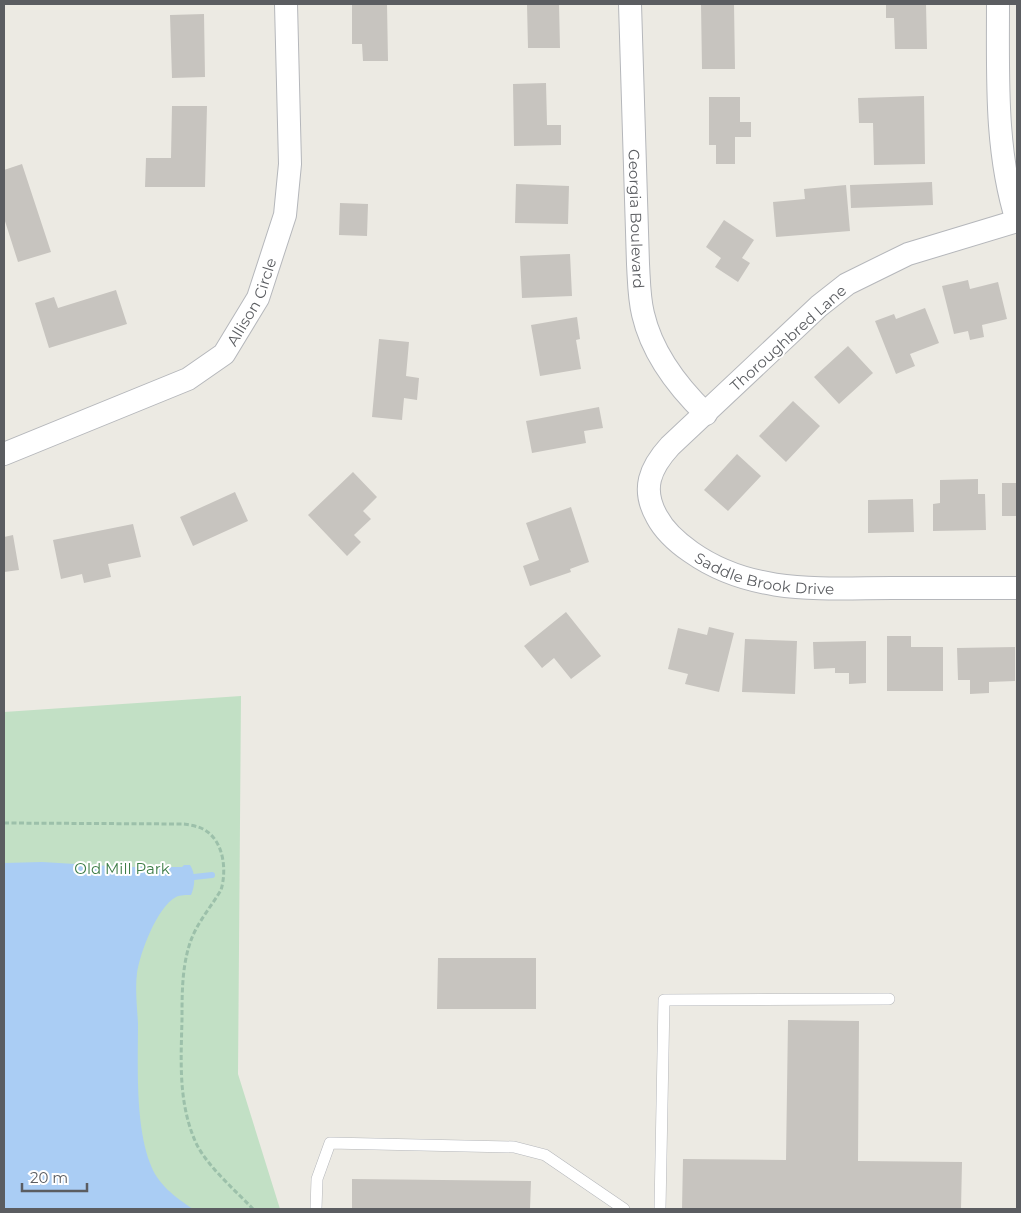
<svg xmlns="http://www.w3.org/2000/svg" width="1021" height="1213" viewBox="0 0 1021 1213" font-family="Montserrat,sans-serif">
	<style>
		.green { fill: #c2e0c5 }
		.water { fill: #aacdf4 }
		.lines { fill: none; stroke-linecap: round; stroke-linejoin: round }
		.stream { stroke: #aacdf4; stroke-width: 6 }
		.building { fill: #c7c4bf }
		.lane-casing { stroke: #b5b7bb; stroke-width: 12 }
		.street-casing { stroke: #b5b7bb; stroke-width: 24 }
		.path { stroke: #9cc0aa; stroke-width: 3; stroke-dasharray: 5 2.5; stroke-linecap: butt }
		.lane { stroke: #fff; stroke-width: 11 }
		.street { stroke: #fff; stroke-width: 22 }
		.labels { text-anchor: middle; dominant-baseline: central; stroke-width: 4; stroke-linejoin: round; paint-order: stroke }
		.street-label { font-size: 15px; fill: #5b5d61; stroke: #fff }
		.park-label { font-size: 15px; fill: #3e7d47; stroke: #fff }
	</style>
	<rect width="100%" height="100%" fill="#eceae3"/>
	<!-- green -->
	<path class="green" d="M241,696L238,1074L280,1209H4V712Z"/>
	<!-- water -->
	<path class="water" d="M42,862L126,867H182L184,865H190C196,874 195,886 191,895C187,895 180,895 176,897C157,907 140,953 137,973C135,989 137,1007 138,1023C138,1065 135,1123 150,1163C157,1184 175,1197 193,1209H4V863Z"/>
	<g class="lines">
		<!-- stream -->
		<path class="stream" d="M194,877L212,875"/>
	</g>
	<!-- building -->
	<path class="building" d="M352,4H387L388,61H363L362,44H352Z
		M527,4H559L560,48H528Z
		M701,4H734L735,69H702Z
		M886,4H926L927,49H895L894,18H886Z
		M204,14L205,77L172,78L170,15Z
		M546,83L547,125H561V145L514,146L513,84Z
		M924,96L925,164L874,165L873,123H859L858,98Z
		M709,97H740V122H751V137H735V164H716V145H709Z
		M172,106H207L205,187H145L146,158H171Z
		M22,164L51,252L18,262L4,218V170Z
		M932,182L933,205L851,208L850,185Z
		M516,184L569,186L568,224L515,223Z
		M846,185L850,231L776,237L773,202L805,199L804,189Z
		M340,203L368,204L367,236L339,235Z
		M724,220L754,240L742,258L750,263L738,282L715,267L721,258L706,247Z
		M570,254L572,296L522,298L520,256Z
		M968,280L970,289L998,282L1007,319L982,325L984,337L970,340L968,331L954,334L942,286Z
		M116,290L127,324L49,348L35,303L54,297L58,308Z
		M925,308L939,343L910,354L915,366L896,374L875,321L894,314L896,319Z
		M577,317L580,339L576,340L581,369L540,376L531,325Z
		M379,339L409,342L406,376L419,378L417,400L404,398L402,420L372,417Z
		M848,346L873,373L839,404L814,377Z
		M793,401L820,426L786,462L759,436Z
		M599,407L603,428L584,431L586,443L532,453L526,421Z
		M737,454L761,476L728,511L704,490Z
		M353,472L377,497L363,511L371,519L354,535L361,542L347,556L308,515Z
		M978,479V494H985L986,530L933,531V504L940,503V480Z
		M1002,483H1017V516H1002Z
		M235,492L248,521L193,546L180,517Z
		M913,499L914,532L868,533V500Z
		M571,507L589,562L570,569L571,572L530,586L523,566L539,560L526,523Z
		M133,524L141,557L108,564L111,577L84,583L82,574L61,579L53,540Z
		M13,535L19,570L4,572V537Z
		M566,612L601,656L571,679L554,658L542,668L524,646Z
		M709,627L734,633L719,692L685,684L688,674L668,669L678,628L707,635Z
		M887,636H911V647H943V691H887Z
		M745,639L797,641L795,694L742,692Z
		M866,641V683L849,684V673H835V668L814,669L813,642Z
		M1015,647V681L989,682V693L970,694V680H958L957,648Z
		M438,958H536V1009H437Z
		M788,1020L859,1021L858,1161L962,1162L961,1209H682L683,1159L786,1160Z
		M352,1179L531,1181L530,1209H352Z"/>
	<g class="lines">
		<defs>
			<path id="lane" d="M316,1209L317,1179L330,1143L514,1147L545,1155L624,1209
				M660,1209L664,1000L889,999"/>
			<g id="street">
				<path id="s1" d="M630,4L638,264C639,281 639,298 643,314C652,353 678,387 706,414"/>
				<path d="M998,4C998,77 995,151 1017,221"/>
				<path id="s2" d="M1017,221L908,254L847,284L819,306L670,446C650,468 641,489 657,517C665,532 678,543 691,552C752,595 821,588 892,588C934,588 976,588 1017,588"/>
				<path id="s3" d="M4,454L188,379L224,354L258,298L285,215L290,164L286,4"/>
			</g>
		</defs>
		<!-- lane casing -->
		<use href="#lane" class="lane-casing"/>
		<!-- street casing -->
		<use href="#street" class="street-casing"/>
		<!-- path -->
		<path class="path" d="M4,823L184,824C190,825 197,826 203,829C224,840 227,870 221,890C211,907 196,924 190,943C182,967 182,993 182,1019C181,1061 178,1103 196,1143C207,1166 235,1190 253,1209"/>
		<!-- lane -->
		<use href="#lane" class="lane"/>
		<!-- street -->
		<use href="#street" class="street"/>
	</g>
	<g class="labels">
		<!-- street labels -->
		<g class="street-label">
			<text stroke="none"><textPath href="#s1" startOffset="215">Georgia Boulevard</textPath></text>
			<text stroke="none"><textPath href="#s3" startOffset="302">Allison Circle</textPath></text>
			<text transform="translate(788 338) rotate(-42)">Thoroughbred Lane</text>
			<text stroke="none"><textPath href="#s2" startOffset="628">Saddle Brook Drive</textPath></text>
		</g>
		<!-- park labels -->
		<g class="park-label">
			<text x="122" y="868">Old Mill Park</text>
		</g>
	</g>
	<!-- border -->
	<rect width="1021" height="1213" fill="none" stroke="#5b5d61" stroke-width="10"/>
	<!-- scale -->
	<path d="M22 1183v8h65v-8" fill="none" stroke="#5b5d61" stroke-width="2.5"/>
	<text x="30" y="1183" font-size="15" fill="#5b5d61" stroke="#ffffff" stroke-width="4" paint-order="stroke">20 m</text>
</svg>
